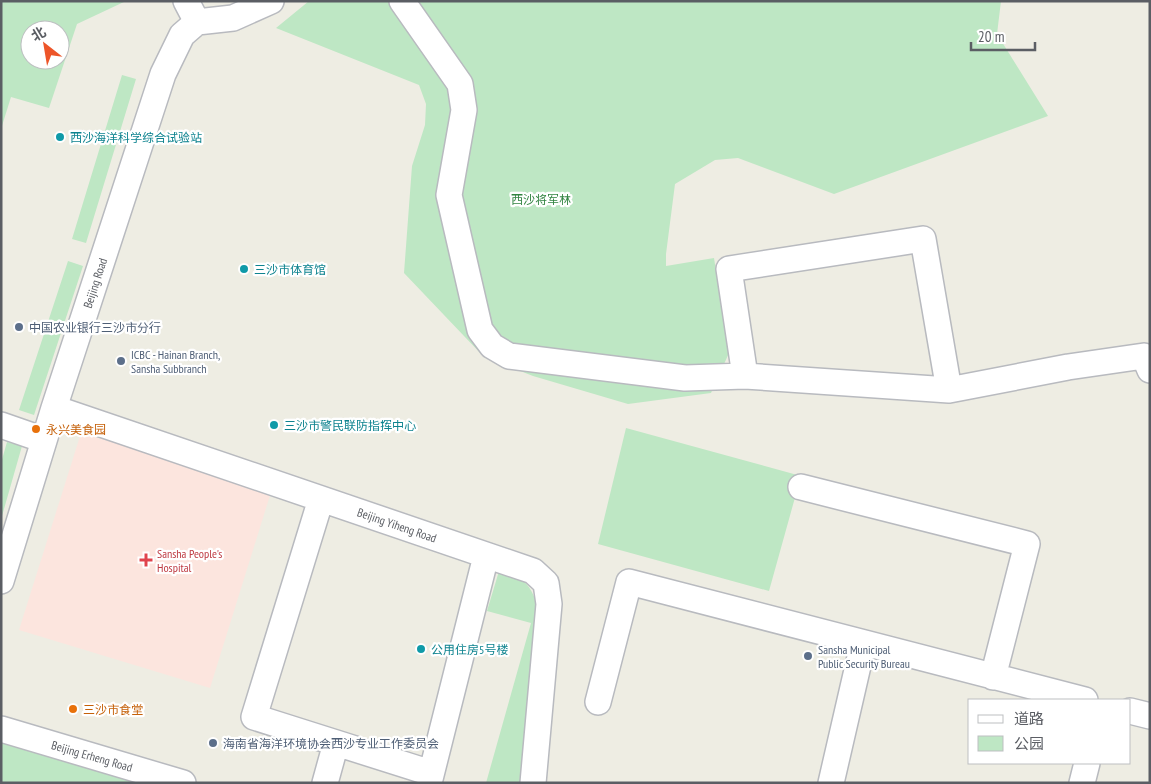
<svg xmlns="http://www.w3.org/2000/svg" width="1151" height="784" viewBox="0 0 1151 784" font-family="'PT Sans Narrow','Noto Sans SC',sans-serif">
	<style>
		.medical { fill: #fce5de }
		.green { fill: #bee7c4; fill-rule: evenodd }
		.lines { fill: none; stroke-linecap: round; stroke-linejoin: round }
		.minor-casing { stroke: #b8babf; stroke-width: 28 }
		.minor { stroke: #fff; stroke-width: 25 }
		.culture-dot { fill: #0f9aa8; stroke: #fff; stroke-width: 2 }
		.service-dot { fill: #5c6f8a; stroke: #fff; stroke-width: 2 }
		.food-dot { fill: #e8710a; stroke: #fff; stroke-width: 2 }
		.health-dot { fill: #e0444e; stroke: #fff; stroke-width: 2 }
		.labels { text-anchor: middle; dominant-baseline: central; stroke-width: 4.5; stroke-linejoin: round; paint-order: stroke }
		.culture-label { font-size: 12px; fill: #0d838f; stroke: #fff; text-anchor: start }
		.park-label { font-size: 12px; fill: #328441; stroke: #fff }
		.street-label { font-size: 12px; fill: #5b5e64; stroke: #fff }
		.service-label { font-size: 12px; fill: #4e5e75; stroke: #fff; text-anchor: start }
		.food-label { font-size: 12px; fill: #c56008; stroke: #fff; text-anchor: start }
		.health-label { font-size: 12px; fill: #be3a42; stroke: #fff; text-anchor: start }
	</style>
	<rect width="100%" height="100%" fill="#eeede3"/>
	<!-- medical -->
	<path class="medical" d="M81,433L272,489L210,688L19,630Z"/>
	<!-- green -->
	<path class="green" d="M1,1H126L77,24L49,108L11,97L1,129ZM30,30H60V60H30Z
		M309,1H1001L997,34L1048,116L834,194L738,158L715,160L675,184L666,254V266L714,258L729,353L711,393L628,404L533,376L484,357L404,273L412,166L425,125L426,104L419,85L276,28Z
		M122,75L136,79L86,243L72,239Z
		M68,261L83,266L34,415L19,410Z
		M626,428L801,476L769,591L598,544Z
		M7,442L22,446L2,516L1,463Z
		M499,571C521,578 527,579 536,601L522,783H486L531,623L487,611Z
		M1,740L152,783H1Z"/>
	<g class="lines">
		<defs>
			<path id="minor" d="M186,1L197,22
				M402,1L460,84L464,110L449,195L480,330L492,346L509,356L685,378L745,376L949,390L1068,367L1144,356L1150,370
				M197,22L233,18L271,1
				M745,376L729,269L923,239L949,390
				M54,408L533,571L546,583L549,604L533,783
				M1,425L44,440
				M801,487L1027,544L993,677
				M321,499L254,717L431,773
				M1,581L54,408L163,74L182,35L197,22
				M598,702L629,582L1085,700
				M1130,711L1150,716
				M1,729L183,783
				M325,783L336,743
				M429,783L486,556
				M831,783L863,644
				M1082,783L1087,763"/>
		</defs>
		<!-- minor casing -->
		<use href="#minor" class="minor-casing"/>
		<!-- minor -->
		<use href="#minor" class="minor"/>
	</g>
	<!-- markers -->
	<g class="culture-dot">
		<circle cx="60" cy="137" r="5"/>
		<circle cx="244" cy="269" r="5"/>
		<circle cx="274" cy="425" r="5"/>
		<circle cx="421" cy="649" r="5"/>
	</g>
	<g class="service-dot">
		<circle cx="19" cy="327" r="5"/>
		<circle cx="121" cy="361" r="5"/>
		<circle cx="808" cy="656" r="5"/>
		<circle cx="213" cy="743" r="5"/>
	</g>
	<g class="food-dot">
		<circle cx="36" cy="429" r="5"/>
		<circle cx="73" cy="709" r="5"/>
	</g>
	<path class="health-dot" d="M143.5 552.5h5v5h5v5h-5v5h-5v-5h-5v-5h5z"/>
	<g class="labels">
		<!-- culture labels -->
		<g class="culture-label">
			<text x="70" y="137">西沙海洋科学综合试验站</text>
			<text x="254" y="269">三沙市体育馆</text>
			<text x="284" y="425">三沙市警民联防指挥中心</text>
			<text x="431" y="649">公用住房5号楼</text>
		</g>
		<!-- park labels -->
		<g class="park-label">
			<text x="541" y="199">西沙将军林</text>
		</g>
		<!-- street labels -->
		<g class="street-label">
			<text transform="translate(95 283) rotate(-72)">Beijing Road</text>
			<text transform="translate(397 525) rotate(19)">Beijing Yiheng Road</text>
			<text transform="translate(92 756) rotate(16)">Beijing Erheng Road</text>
		</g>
		<!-- service labels -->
		<g class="service-label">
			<text x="29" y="327">中国农业银行三沙市分行</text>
			<text x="131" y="354">ICBC - Hainan Branch,<tspan x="131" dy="14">Sansha Subbranch</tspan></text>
			<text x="818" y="649">Sansha Municipal<tspan x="818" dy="14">Public Security Bureau</tspan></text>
			<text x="223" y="743">海南省海洋环境协会西沙专业工作委员会</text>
		</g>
		<!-- food labels -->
		<g class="food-label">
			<text x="46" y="429">永兴美食园</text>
			<text x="83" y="709">三沙市食堂</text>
		</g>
		<!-- health labels -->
		<g class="health-label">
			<text x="157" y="553">Sansha People's<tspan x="157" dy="14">Hospital</tspan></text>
		</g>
	</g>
	<!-- border -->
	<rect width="1151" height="784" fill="none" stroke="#5b5e64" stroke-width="5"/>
	<!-- legend -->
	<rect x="968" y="699" width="162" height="65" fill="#ffffff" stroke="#bdbfc1"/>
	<rect x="978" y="715" width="25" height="8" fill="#ffffff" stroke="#bdbfc1"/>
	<text x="1014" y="724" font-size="15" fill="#5b5e64">道路</text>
	<rect x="978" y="736" width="25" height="15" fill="#bee7c4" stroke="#bdbfc1"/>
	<text x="1014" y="749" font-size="15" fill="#5b5e64">公园</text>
	<!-- north arrow -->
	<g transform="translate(45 45) rotate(329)"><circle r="24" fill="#ffffff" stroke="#bdbfc1"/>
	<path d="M0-4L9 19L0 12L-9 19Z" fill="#ed5529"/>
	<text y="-8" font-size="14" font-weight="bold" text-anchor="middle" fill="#5b5e64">北</text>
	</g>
	<!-- scale -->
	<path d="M971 42v8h64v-8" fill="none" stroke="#5b5e64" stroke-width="2.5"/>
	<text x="978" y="42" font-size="15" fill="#5b5e64" stroke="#ffffff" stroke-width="4" paint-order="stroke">20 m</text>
</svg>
